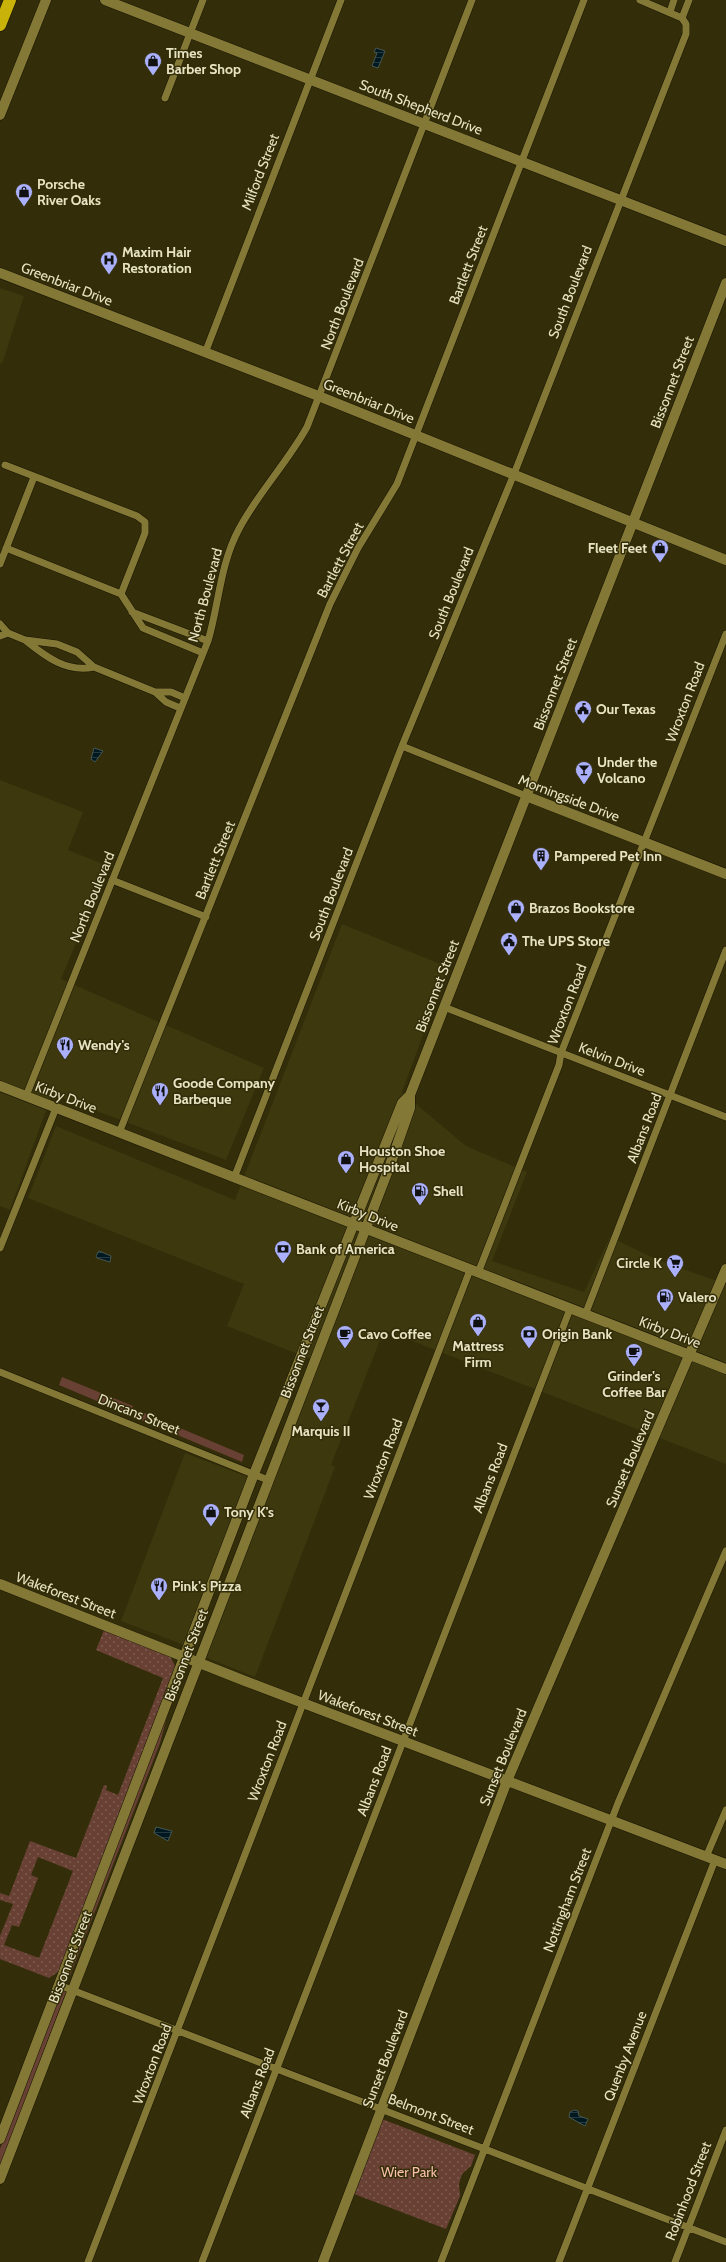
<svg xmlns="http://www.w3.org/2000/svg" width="726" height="2262" viewBox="0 0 726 2262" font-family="Cabin,sans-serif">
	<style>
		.built { fill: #3d380e }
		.grass { fill: #684134 }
		.park { fill: url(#park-dots); fill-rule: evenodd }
		.water { fill: url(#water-rules); stroke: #465651 }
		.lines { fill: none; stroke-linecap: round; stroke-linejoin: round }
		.street-casing { stroke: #191503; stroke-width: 8 }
		.secondary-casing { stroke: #191503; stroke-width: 11 }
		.highway-casing { stroke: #191503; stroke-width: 13 }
		.street { stroke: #837836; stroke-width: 7 }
		.secondary { stroke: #837836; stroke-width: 10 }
		.highway { stroke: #c9b308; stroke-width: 12 }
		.labels { text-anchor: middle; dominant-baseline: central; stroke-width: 3; stroke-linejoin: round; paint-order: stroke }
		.poi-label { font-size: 14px; font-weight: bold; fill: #e8e3c2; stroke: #332d09; text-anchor: start }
		.street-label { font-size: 14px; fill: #e8e3c2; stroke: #332d09 }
		.park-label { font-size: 14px; fill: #f9bfab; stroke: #332d09 }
	</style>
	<defs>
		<pattern id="park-dots" width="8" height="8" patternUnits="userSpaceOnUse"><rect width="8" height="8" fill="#684134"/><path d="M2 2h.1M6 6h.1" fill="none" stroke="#7e5c50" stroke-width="1.8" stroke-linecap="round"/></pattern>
		<pattern id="water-rules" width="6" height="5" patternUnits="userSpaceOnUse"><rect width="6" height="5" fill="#001921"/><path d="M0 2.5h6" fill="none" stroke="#253a40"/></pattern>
	</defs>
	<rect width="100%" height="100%" fill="#332d09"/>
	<!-- built -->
	<path class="built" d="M0,288L24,296L2,364L0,363Z
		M0,780L83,812L68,850L108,866L61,979L264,1068L226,1160L52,1094L10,1210L0,1206Z
		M342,924L448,967L402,1092L466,1146L527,1172L492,1261L584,1292L610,1237L660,1261L726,1284V1464L384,1330L331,1465L335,1467L255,1677L205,1657L318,1362L227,1326L244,1284L28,1198L56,1126L235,1200Z
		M185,1453L248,1477L184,1645L121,1621Z"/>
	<!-- grass -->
	<path class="grass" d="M62,1377L133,1406L130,1415L59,1385Z
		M142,1412L244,1455L242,1462L139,1419Z
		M169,1709L160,1743L70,1976L68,1973Z
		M64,1990L66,1992L0,2166V2149L61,1991Z"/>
	<!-- park -->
	<path class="park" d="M104,1630L170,1656L175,1666L61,1966L58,1972L49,1978L0,1959V1936L13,1904L0,1900V1893L9,1896L30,1841L76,1858L104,1785L107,1786L106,1790L118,1795L163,1678L96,1650ZM38,1857L73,1871L39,1958L4,1945L12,1925L19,1927L38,1878L31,1875Z
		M382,2119L475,2155L471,2166L462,2174L459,2184L460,2196L446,2229L354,2194Z"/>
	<!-- water -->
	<path class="water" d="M376,48L385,51L378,68L372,66L377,53L374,52Z
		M94,748L103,751L95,762L91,759Z
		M99,1251L111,1256L110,1262L97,1258L96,1256Z
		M156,1827L172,1831L168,1841L154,1833Z
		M574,2110L578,2111L579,2116L588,2119L585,2126L569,2117L570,2112Z"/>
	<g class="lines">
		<defs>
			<path id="street" d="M670,12L674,0
				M682,18L689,0
				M165,98L203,0
				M205,353L341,0
				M5,465L137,516L145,522V533L121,594
				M6,548L121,594L143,628L203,653
				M0,564L34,477
				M132,612L208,641
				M0,624L8,633L25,640L57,644L77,652L94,667L155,692L166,702L180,708
				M0,636L8,633
				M25,640C46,657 67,673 94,667
				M155,692H171L185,698
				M402,746L526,796
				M112,880L206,917
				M444,1007L726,1117
				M26,1096L208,641C219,604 220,564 239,529C258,493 287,463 307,427L472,0
				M119,1133L330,604L358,548L397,484L584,0
				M234,1178L402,746L514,474L686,34V24L682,18L640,0
				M0,1248L56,1108
				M478,1273L559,1065L561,1053L726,634
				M585,1315L726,950
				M0,1372L268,1480
				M706,1857L726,1810
				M59,1985L726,2242
				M88,2262L470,1270
				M202,2262L570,1309
				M441,2262L618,1803L726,1551
				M559,2262L715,1860
				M675,2262L726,2130"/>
			<path id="secondary" d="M105,0L726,241
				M0,115L46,0
				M0,273L321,397L726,560
				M526,796L726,874
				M0,1086L726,1369
				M0,1584L245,1681L726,1864
				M0,2139L254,1474L402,1103L410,1095
				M0,2179L389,1168L410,1108V1095L726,283
				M323,2262L507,1781L726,1269"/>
			<path id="highway" d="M0,25L10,0"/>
		</defs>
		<!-- street casing -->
		<use href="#street" class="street-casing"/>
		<!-- secondary casing -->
		<use href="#secondary" class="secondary-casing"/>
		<!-- highway casing -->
		<use href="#highway" class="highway-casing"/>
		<!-- street -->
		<use href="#street" class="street"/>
		<!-- secondary -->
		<use href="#secondary" class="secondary"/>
		<!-- highway -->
		<use href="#highway" class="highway"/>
	</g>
	<!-- icons -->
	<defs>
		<symbol id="shop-pin" viewBox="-11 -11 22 30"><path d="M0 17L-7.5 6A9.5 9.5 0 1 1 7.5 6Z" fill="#aab0fb" stroke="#332d09"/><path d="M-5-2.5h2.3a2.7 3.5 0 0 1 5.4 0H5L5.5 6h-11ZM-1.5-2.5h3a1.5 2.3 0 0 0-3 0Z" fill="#111"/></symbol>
		<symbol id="hospital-pin" viewBox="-11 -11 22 30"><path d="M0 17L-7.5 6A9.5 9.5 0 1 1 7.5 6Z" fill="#aab0fb" stroke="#332d09"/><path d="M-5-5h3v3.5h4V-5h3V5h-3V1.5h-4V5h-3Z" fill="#111"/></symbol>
		<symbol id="civic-pin" viewBox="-11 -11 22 30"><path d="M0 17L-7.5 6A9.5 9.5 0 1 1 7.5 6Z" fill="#aab0fb" stroke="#332d09"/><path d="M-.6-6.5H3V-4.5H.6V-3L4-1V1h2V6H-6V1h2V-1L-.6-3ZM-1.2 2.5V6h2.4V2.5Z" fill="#111"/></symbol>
		<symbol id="bar-pin" viewBox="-11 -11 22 30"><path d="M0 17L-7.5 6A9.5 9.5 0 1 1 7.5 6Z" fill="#aab0fb" stroke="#332d09"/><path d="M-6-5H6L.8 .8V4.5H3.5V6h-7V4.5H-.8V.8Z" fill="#111"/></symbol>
		<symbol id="building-pin" viewBox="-11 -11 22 30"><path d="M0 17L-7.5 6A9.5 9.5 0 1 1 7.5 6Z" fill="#aab0fb" stroke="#332d09"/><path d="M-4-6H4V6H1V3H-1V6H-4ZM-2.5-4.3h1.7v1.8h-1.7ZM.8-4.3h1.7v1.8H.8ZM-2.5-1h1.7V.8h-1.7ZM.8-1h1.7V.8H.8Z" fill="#111"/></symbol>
		<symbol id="restaurant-pin" viewBox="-11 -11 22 30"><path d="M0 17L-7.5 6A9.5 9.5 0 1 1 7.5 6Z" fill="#aab0fb" stroke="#332d09"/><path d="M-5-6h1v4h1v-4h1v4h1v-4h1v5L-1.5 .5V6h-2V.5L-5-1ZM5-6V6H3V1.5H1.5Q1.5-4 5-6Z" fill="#111"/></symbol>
		<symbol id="fuel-pin" viewBox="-11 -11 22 30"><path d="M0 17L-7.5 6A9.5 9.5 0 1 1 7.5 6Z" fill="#aab0fb" stroke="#332d09"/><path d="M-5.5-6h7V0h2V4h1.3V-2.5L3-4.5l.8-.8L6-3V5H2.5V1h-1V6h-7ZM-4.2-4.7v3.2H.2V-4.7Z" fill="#111"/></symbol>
		<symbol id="bank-pin" viewBox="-11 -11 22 30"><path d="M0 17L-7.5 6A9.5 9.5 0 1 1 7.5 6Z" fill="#aab0fb" stroke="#332d09"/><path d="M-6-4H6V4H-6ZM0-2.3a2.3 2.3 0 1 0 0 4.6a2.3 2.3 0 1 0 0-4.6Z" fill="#111"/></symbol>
		<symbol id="supermarket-pin" viewBox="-11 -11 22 30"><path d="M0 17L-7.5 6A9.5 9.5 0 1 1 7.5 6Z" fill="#aab0fb" stroke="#332d09"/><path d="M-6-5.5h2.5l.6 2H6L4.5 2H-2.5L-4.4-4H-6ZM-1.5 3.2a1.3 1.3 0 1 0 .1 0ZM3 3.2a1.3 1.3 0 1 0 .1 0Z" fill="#111"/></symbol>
		<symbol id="cafe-pin" viewBox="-11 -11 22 30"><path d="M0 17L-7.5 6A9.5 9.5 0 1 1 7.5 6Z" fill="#aab0fb" stroke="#332d09"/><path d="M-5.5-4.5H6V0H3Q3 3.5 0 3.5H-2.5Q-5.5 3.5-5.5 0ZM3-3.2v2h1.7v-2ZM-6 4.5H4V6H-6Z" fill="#111"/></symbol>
	</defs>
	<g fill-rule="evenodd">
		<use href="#shop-pin" x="143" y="51" width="20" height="27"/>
		<use href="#shop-pin" x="14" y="182" width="20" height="27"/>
		<use href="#hospital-pin" x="99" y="250" width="20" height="27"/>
		<use href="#shop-pin" x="650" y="538" width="20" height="27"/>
		<use href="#civic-pin" x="573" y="699" width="20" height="27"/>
		<use href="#bar-pin" x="574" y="760" width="20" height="27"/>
		<use href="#building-pin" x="531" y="846" width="20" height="27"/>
		<use href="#shop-pin" x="506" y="898" width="20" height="27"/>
		<use href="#civic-pin" x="499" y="931" width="20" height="27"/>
		<use href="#restaurant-pin" x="55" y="1035" width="20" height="27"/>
		<use href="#restaurant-pin" x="150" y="1081" width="20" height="27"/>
		<use href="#shop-pin" x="336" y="1149" width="20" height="27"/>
		<use href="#fuel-pin" x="410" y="1181" width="20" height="27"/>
		<use href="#bank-pin" x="273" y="1239" width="20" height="27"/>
		<use href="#supermarket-pin" x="665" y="1253" width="20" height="27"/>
		<use href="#fuel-pin" x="655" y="1287" width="20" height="27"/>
		<use href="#shop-pin" x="468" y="1312" width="20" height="27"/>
		<use href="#cafe-pin" x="335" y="1324" width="20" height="27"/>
		<use href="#bank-pin" x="519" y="1324" width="20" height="27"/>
		<use href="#cafe-pin" x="624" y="1342" width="20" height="27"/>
		<use href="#bar-pin" x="311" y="1397" width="20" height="27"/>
		<use href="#shop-pin" x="201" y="1502" width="20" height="27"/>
		<use href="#restaurant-pin" x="149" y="1576" width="20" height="27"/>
	</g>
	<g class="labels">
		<!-- poi labels -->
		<g class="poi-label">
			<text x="166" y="53">Times<tspan x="166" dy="16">Barber Shop</tspan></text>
			<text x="37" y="184">Porsche<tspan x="37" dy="16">River Oaks</tspan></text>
			<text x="122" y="252">Maxim Hair<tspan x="122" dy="16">Restoration</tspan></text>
			<text x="647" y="548" text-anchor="end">Fleet Feet</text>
			<text x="596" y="709">Our Texas</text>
			<text x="597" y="762">Under the<tspan x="597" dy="16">Volcano</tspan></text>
			<text x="554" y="856">Pampered Pet Inn</text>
			<text x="529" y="908">Brazos Bookstore</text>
			<text x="522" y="941">The UPS Store</text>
			<text x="78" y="1045">Wendy's</text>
			<text x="173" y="1083">Goode Company<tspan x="173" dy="16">Barbeque</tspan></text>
			<text x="359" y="1151">Houston Shoe<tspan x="359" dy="16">Hospital</tspan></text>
			<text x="433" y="1191">Shell</text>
			<text x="296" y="1249">Bank of America</text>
			<text x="662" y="1263" text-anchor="end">Circle K</text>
			<text x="678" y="1297">Valero</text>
			<text x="358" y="1334">Cavo Coffee</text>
			<text x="542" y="1334">Origin Bank</text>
			<text x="478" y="1346" text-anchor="middle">Mattress<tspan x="478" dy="16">Firm</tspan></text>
			<text x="634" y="1376" text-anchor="middle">Grinder's<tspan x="634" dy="16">Coffee Bar</tspan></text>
			<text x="321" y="1431" text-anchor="middle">Marquis II</text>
			<text x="224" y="1512">Tony K's</text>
			<text x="172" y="1586">Pink's Pizza</text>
		</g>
		<!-- street labels -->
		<g class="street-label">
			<text transform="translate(421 107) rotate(21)">South Shepherd Drive</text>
			<text transform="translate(260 172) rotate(-69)">Milford Street</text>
			<text transform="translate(468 265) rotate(-69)">Bartlett Street</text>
			<text transform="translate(67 284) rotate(21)">Greenbriar Drive</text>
			<text transform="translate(570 292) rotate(-69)">South Boulevard</text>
			<text transform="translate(342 304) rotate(-69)">North Boulevard</text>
			<text transform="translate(672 382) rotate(-69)">Bissonnet Street</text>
			<text transform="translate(369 401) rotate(22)">Greenbriar Drive</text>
			<text transform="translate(340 560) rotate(-62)">Bartlett Street</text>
			<text transform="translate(451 593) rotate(-68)">South Boulevard</text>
			<text transform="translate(205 595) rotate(-75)">North Boulevard</text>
			<text transform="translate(555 684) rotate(-69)">Bissonnet Street</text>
			<text transform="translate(685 702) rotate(-69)">Wroxton Road</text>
			<text transform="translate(569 798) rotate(21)">Morningside Drive</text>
			<text transform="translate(215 860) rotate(-68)">Bartlett Street</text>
			<text transform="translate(331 894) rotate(-69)">South Boulevard</text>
			<text transform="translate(92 897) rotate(-68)">North Boulevard</text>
			<text transform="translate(437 986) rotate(-69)">Bissonnet Street</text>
			<text transform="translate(567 1004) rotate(-69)">Wroxton Road</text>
			<text transform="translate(612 1059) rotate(21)">Kelvin Drive</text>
			<text transform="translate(66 1097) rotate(21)">Kirby Drive</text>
			<text transform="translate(644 1128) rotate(-69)">Albans Road</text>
			<text transform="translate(368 1215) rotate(22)">Kirby Drive</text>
			<text transform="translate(670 1332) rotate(21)">Kirby Drive</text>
			<text transform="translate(302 1352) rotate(-69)">Bissonnet Street</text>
			<text transform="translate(139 1414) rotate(22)">Dincans Street</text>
			<text transform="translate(383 1459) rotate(-69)">Wroxton Road</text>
			<text transform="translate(630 1459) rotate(-67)">Sunset Boulevard</text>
			<text transform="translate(490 1478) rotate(-69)">Albans Road</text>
			<text transform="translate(66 1595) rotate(21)">Wakeforest Street</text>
			<text transform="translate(186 1655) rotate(-69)">Bissonnet Street</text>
			<text transform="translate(368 1713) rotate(21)">Wakeforest Street</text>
			<text transform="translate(503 1757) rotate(-68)">Sunset Boulevard</text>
			<text transform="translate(267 1761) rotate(-69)">Wroxton Road</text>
			<text transform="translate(374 1781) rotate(-69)">Albans Road</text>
			<text transform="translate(567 1900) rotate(-69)">Nottingham Street</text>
			<text transform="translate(70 1957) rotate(-69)">Bissonnet Street</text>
			<text transform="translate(625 2056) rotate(-69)">Quenby Avenue</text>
			<text transform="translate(385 2059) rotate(-69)">Sunset Boulevard</text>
			<text transform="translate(152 2064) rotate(-69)">Wroxton Road</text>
			<text transform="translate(257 2083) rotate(-69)">Albans Road</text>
			<text transform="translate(431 2114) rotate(21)">Belmont Street</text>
			<text transform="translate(688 2191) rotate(-69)">Robinhood Street</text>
		</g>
		<!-- park labels -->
		<g class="park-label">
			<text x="409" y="2172">Wier Park</text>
		</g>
	</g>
</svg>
